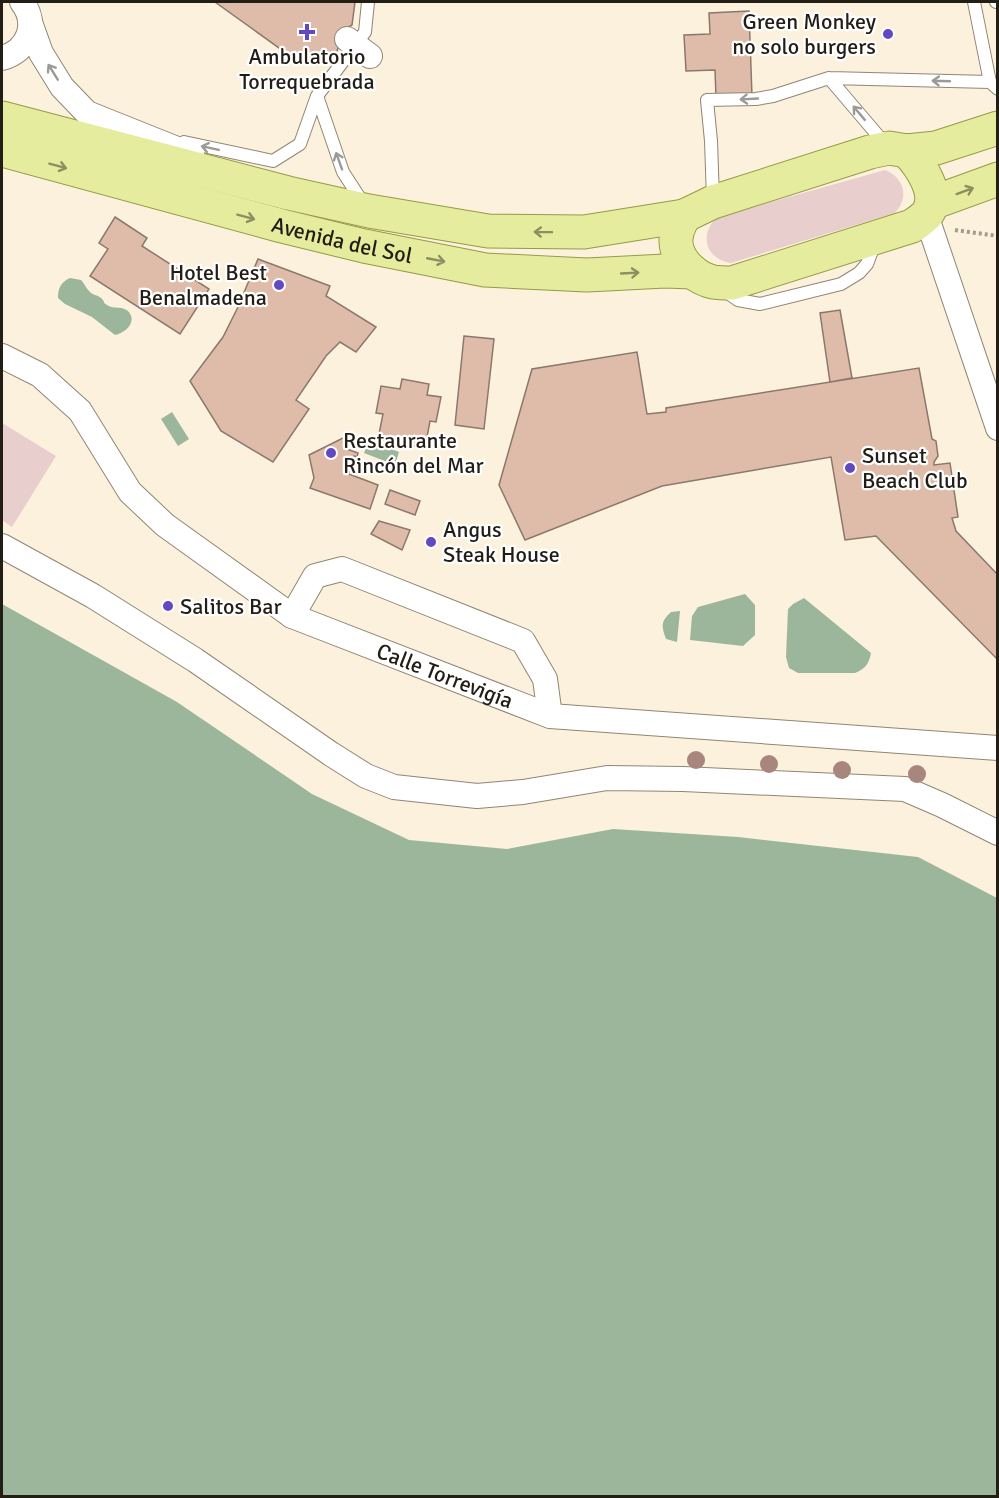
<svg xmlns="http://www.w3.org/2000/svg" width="999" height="1498" viewBox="0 0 999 1498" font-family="Signika,sans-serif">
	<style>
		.green { fill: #e8cecd }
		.water { fill: #9cb69c }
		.building { fill: #debca9; stroke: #8b786d; stroke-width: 1.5 }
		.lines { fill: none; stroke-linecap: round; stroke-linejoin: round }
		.lane-casing { stroke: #908674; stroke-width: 14 }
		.street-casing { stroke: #908674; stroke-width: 26 }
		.primary-casing { stroke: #959b44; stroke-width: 35 }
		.path { stroke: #a39b8c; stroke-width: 4; stroke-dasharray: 3 3; stroke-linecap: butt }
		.lane { stroke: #fff; stroke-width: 12 }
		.street { stroke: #fff; stroke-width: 24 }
		.primary { stroke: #e5ec9d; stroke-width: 33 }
		.tree { fill: #a8867e }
		.oneway { stroke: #9c9a96 }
		.oneway2 { stroke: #8d8f60 }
		.poi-dot { fill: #6249c2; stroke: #fff; stroke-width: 2 }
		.labels { text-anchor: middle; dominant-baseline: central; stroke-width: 4.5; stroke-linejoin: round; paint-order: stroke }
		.poi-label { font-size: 22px; fill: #221e16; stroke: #fff; text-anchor: start }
		.street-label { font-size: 22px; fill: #221e16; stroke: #fff }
	</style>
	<rect width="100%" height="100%" fill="#fcf1dd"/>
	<!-- green -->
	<path class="green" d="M885,170C905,178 909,198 895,213L731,263C705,259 699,234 717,217Z
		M2,423L56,456L12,527L2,520Z"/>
	<!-- water -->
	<path class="water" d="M70,278L81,280C84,283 86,288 89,291C92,295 98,295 101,298C107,304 101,301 107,305C114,310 123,305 129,312C137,323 125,333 115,335L92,317L65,304L58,298C58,288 61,282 70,278Z
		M172,412L189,439L178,446L161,419Z
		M369,440L399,452L395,465L364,453Z
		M745,594L755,605V635L743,646L690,640L692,616L698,607Z
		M804,598L871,653C869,664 865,669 855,673H798L789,668L786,657L788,609L793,604Z
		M2,604L177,702L312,794L409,840L507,849L613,829L738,837L918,857L997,898V1496H2Z
		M680,611L677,642L666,639C661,626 661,621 671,612Z"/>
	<!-- building -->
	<path class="building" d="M215,2H355L352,25L347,28L336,53L317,65L293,58Z
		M749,11L752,96L716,97L715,70L686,71L684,35L710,34L709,13Z
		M115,217L147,238L142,246L209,289L180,334L90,276L108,249L99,243Z
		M258,259L330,286L326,296L376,327L356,352L340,342L326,356L296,400L309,409L273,462L221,431L190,381L223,337L238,307Z
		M840,310L852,378L830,382L820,313Z
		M464,336L494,339L484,429L455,425Z
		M637,352L647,414L666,412V408L919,368L932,439L936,441L938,456L934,462V465L950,463L958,517L952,518L956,531L998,575V660L876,536L845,540L831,457L662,486L525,540L499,485L532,369Z
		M402,379L429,384L427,395L441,397L436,422L430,421L425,448L378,439L383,414L376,413L381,386L400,389Z
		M345,437L344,448L358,453L357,457L354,456L349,474L378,485L370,509L310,488L314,478L309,455Z
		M390,490L420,501L415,515L385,504Z
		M379,521L410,530L402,550L371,534Z"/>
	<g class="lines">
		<defs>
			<path id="lane" d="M974,2L990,82
				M996,2H998
				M829,78L886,145
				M317,96L365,32L368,2
				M184,142L273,161L300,144L317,96L343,172L363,203
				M713,199L711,141L707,100L756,99L773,96L829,78L990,82L998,89
				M722,289L738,300L760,304L841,284L859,273L867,264L875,243"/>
			<g id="street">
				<path d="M31,25L41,53L62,87L87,113L192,155"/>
				<path d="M347,39L370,56"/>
				<path d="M2,58C28,51 39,24 22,2"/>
				<path d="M926,215L998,428"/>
				<path id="s1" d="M2,356L40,375L80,411L130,492L165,525L292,616L550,716L998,748"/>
				<path d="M2,546L93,596L195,660L331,754L366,776L394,787L477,796L523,792L607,778L683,779L905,789L942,805L998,833"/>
				<path d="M292,616L315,576L342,569L523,641L545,679L550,716"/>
			</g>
			<g id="primary">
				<path d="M2,118L288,193L369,211L488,231L584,232L684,216L713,202L870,152L889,148L907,151L936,148L998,128"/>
				<path id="s2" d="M2,150L282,226L364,246L485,270L587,275L665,271L693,272"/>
				<path d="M932,203L998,179"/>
				<path d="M684,216C682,221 678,227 677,233C671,255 692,277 713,282C719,283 726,283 732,283L912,226C916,223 923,219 927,214C941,195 921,166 907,151"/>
			</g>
		</defs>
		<!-- lane casing -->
		<use href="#lane" class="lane-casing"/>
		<!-- street casing -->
		<use href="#street" class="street-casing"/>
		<!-- primary casing -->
		<use href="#primary" class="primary-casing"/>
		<!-- path -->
		<path class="path" d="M955,230L998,236"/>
		<!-- lane -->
		<use href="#lane" class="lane"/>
		<!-- street -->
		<use href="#street" class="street"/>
		<!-- primary -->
		<use href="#primary" class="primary"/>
	</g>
	<!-- trees -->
	<g class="tree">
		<circle cx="696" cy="760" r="9"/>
		<circle cx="769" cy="764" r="9"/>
		<circle cx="842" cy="770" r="9"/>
		<circle cx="917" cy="774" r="9"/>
	</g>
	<!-- one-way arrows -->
	<defs><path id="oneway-shaft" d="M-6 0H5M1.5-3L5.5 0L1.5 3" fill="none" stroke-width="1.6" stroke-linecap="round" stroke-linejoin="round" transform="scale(1.5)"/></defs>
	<g class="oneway">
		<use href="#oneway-shaft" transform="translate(53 72) rotate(-122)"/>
		<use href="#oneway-shaft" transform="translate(941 81) rotate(-178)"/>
		<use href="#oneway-shaft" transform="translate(749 99) rotate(177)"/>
		<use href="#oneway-shaft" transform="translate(859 113) rotate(-130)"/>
		<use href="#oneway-shaft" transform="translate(210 148) rotate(-168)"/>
		<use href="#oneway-shaft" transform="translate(339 161) rotate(-110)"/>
	</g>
	<g class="oneway2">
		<use href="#oneway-shaft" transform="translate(58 166) rotate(15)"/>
		<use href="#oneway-shaft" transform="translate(965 191) rotate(-20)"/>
		<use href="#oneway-shaft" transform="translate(246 217) rotate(15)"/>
		<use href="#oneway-shaft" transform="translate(543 232) rotate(-179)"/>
		<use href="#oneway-shaft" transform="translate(436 260) rotate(11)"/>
		<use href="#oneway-shaft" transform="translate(630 273) rotate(-3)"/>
	</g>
	<!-- markers -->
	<g class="poi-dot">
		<path d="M304 23h6v6h6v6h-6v6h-6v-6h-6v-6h6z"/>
		<circle cx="888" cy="34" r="6"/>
		<circle cx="279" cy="285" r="6"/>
		<circle cx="331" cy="453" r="6"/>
		<circle cx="850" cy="468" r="6"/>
		<circle cx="431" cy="542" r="6"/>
		<circle cx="168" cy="606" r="6"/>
	</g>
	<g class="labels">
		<!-- poi labels -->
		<g class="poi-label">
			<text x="876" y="21" text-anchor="end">Green Monkey<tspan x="876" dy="25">no solo burgers</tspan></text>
			<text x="307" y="56" text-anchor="middle">Ambulatorio<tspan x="307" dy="25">Torrequebrada</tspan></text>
			<text x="267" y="272" text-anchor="end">Hotel Best<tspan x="267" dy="25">Benalmadena</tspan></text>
			<text x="343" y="440">Restaurante<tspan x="343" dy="25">Rincón del Mar</tspan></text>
			<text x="862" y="455">Sunset<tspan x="862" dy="25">Beach Club</tspan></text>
			<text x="443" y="529">Angus<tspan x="443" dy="25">Steak House</tspan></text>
			<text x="180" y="606">Salitos Bar</text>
		</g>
		<!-- street labels -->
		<g class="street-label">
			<text stroke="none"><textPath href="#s2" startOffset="352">Avenida del Sol</textPath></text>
			<text stroke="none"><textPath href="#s1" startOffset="560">Calle Torrevigía</textPath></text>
		</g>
	</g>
	<!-- border -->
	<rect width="999" height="1498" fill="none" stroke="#221e16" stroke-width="6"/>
</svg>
